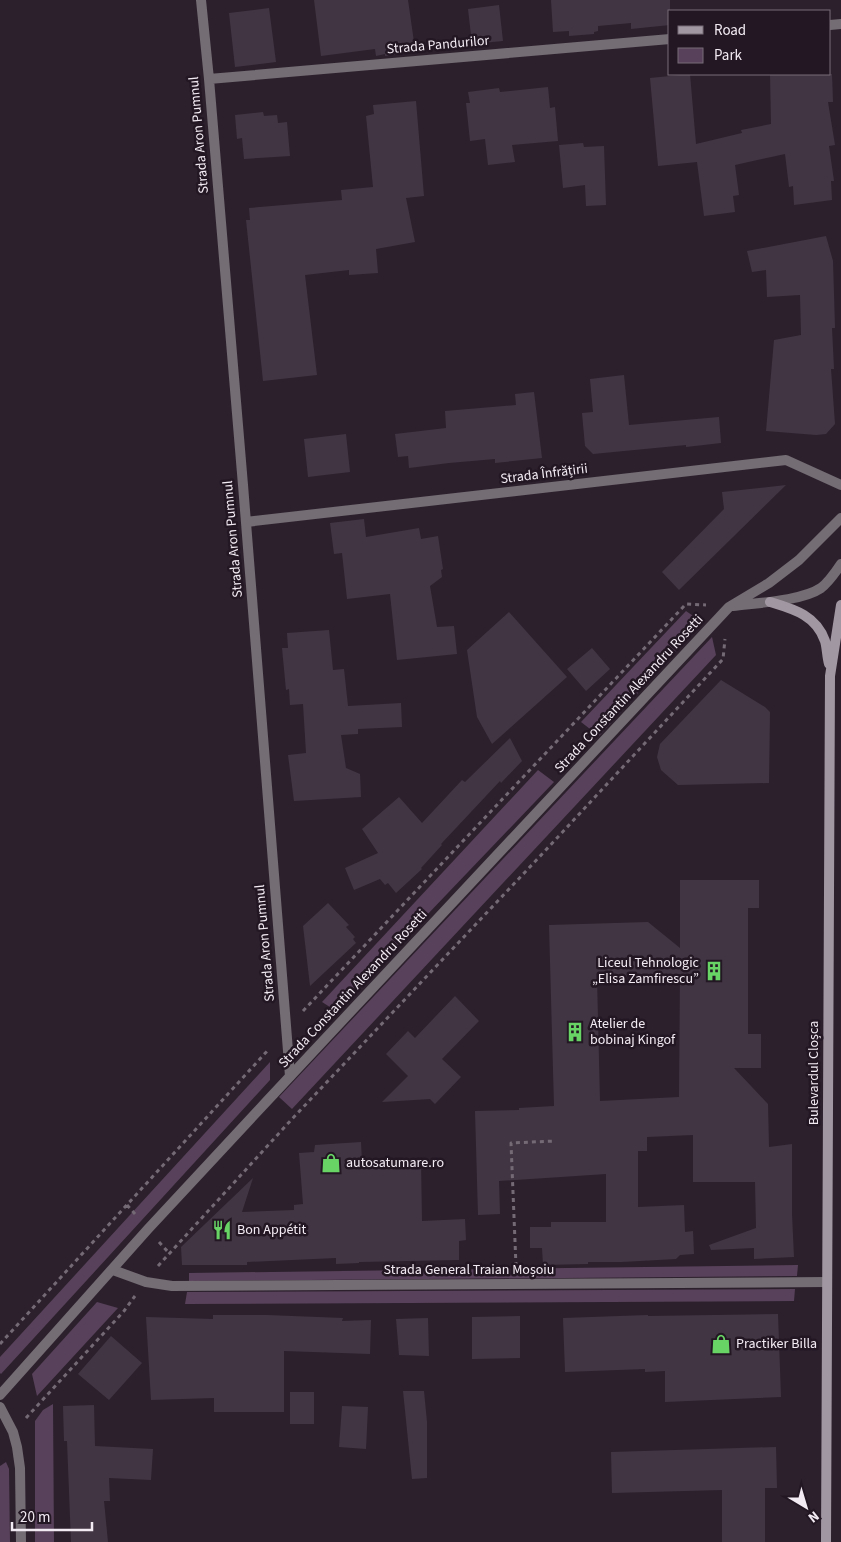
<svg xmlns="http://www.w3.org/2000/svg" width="841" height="1542" viewBox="0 0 841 1542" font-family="'Source Sans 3',sans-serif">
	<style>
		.green { fill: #58415a }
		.building { fill: #423543; fill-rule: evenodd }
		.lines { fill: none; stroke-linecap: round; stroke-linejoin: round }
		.path { stroke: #746a75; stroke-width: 3; stroke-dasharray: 4 4; stroke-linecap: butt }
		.minor { stroke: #746d74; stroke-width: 10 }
		.tertiary { stroke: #746d74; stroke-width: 10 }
		.secondary { stroke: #a197a2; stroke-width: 10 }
		.labels { text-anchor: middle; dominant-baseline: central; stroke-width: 5; stroke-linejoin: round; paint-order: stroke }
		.street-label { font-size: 14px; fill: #f3ebf4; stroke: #221723 }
		.poi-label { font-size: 14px; fill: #f3ebf4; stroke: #221723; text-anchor: start }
	</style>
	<rect width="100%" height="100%" fill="#2c202d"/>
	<!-- green -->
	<path class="green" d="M686,611L702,622L599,736L581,722Z
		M712,637L716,655L292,1109L279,1097Z
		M538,770L554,782L341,1005L333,1009L322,1002Z
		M270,1062V1080L1,1374L0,1373V1357Z
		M798,1265L797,1276L189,1281V1273Z
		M795,1289L794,1301L185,1304L187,1292Z
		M97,1302L118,1308L37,1396L32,1374Z
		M53,1404L54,1542H35V1421L43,1410Z
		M6,1462L9,1469L10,1542H0V1466Z"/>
	<!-- building -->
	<path class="building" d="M314,0H408L415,49L405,51L406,53L385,56V54L376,56L375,49L321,56Z
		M551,0H670V25L631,29V23L598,26V31L594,32V34L569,36V31L553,32Z
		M499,5L503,41L472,44L468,9Z
		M269,8L276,62L235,67L229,13Z
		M690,74L696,144L742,133L741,130L771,124L770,74H832L833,102H828L835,145L829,146L834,181H831L832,200L794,205L793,186L789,187L785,154L735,165L739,195L733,196L735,212L704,216L697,162L658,166L650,78Z
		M548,87L550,108L555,107L558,141L512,145L515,162L488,165L485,139L470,141L466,103H470L468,92L499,88L500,92Z
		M416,101L424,196L406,198L415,242L376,249L378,273L349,275V270L305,275L317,375L263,381L246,220H250L249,208L342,200L341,190L373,187L366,116L374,114L373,105Z
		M263,112L264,116L277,115L278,123L287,122L290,156L244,159L242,138L237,139L235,115Z
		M583,143L584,147L604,146L606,205L586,206L585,185L563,188L559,145Z
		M826,236L833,261L835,328H832L834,369H831L835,424L826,434L816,435L766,431L774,340L801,335L800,295L767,297L766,270L752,272L747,251Z
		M624,375L629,425L719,417L721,443L686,447V445L593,454L585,446L582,413L593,412L590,379Z
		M534,392L542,458L495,463V459L449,463L409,468L408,456L398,457L395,434L446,428L445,411L516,405L515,394Z
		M346,434L350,472L308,477L304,439Z
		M786,485L679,590L662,572L724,509L722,492Z
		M364,519L366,537L419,528L421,539L438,536L443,569L441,570L442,577L430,586L437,627L454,626L457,654L397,660L390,594L347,599L342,553L334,554L330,523Z
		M509,612L567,677L492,744L477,717L467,650Z
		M329,630L333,670L344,669L348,706L401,703L402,727L358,729V734L341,735L346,768L360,774L361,797L294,801L288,755L306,753L303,704L290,705L289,689L286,690L282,648H288L287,633Z
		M592,648L610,669L586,691L567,669Z
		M721,680L765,707L770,712L769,783L678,785L661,770L657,757L660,744Z
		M510,738L522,761L501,783L500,781L441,844L442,845L421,868L422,869L396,893L388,883L385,885L380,879L354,890L345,868L378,853L362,829L399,797L422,823L462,780L465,782Z
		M680,880H759V908H748V1034H761V1068H734L768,1104L769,1147L792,1144V1214L794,1257L754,1259V1248L711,1250L709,1245L756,1228L755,1182H693V1135L647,1137V1151H638V1207L684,1205L685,1232L693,1231L694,1254L680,1255L676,1259L622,1262H588V1264L543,1265L542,1248H530V1227H551V1222H606V1174L499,1181L500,1214L478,1215L475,1111L519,1110V1108L554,1106L549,925L648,922L680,948ZM680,974L679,1097L600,1101L597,978Z
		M328,903L349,925L346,927L355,937L353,939L356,943L310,986L303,926Z
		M455,996L479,1021L442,1059L461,1077L435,1104L430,1099L382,1102L408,1076L386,1054L408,1031L415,1038Z
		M361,1142L362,1162L421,1161L422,1221L465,1219L466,1240L459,1241V1260L359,1262V1263L336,1264V1258L247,1262V1265H182L181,1247L253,1178L242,1212L294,1210V1205L303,1204L299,1153L314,1152L315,1145Z
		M778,1314L781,1397L665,1402V1371L645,1372V1369L565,1372L563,1318L648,1315V1316Z
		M213,1315H267L343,1318L342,1321L371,1320L370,1354L284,1351V1412H214V1398L151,1400L146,1317L213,1319Z
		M520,1316V1358L472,1359V1317Z
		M428,1318L429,1356L399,1355L396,1319Z
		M111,1336L142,1363L109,1400L78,1374Z
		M403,1391H424L427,1422V1478L412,1479Z
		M290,1392H314V1424H290Z
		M94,1405L95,1446L153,1449L151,1480L109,1478L110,1501H104L108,1542H71L67,1441H64L63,1406Z
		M342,1406L368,1407L366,1449L339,1447Z
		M776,1447L777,1488H765V1542H722V1490L612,1493L611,1452Z"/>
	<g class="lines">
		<!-- path -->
		<path class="path" d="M303,1011L686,604L706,605
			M127,1205L136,1215
			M159,1242L169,1253
			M158,1266L292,1119L544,852L723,659L725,639
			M516,1266L511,1143L555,1141
			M0,1344L269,1049
			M26,1418L124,1311L135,1296"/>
		<!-- minor -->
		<path class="minor" d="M201,0L209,79L243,485L290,1076
			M830,25L841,24
			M209,79L670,39
			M246,522L786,460L841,485
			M113,1270L146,1282L172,1286L827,1282
			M0,1407L13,1432L17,1447L20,1468L21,1542"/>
		<!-- tertiary -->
		<path class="tertiary" d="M733,606C756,603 802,601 821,588C829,582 835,573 841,564
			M0,1395L148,1229L267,1101L729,607L769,583L799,560L841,518"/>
		<!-- secondary -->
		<path class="secondary" d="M770,602C793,609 816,615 825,641C827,648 827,657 829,664
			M826,1542L830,676L841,605"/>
	</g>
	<!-- icons -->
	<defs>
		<symbol id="building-bare" viewBox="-9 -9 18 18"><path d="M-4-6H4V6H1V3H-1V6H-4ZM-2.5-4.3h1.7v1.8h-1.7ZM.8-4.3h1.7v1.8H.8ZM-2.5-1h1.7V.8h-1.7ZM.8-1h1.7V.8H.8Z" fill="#67d465" stroke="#221723" stroke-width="2.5" paint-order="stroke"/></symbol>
		<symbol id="shop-bare" viewBox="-9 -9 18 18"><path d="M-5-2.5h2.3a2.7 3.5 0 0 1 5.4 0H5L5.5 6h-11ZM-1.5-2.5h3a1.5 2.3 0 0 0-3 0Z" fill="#67d465" stroke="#221723" stroke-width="2.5" paint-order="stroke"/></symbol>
		<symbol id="restaurant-bare" viewBox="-9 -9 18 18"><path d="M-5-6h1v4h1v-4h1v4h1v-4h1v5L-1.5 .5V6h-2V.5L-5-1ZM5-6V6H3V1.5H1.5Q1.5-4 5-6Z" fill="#67d465" stroke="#221723" stroke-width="2.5" paint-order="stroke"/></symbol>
	</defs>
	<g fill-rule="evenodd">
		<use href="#building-bare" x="700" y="957" width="28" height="28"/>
		<use href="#building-bare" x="561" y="1018" width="28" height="28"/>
		<use href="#shop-bare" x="317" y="1149" width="28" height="28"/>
		<use href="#restaurant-bare" x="208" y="1216" width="28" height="28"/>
		<use href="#shop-bare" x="707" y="1330" width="28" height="28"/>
	</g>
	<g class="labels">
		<!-- street labels -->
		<g class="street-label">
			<text transform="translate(438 45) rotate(-5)">Strada Pandurilor</text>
			<text transform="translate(199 135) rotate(-95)">Strada Aron Pumnul</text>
			<text transform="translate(544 474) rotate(-7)">Strada Înfrățirii</text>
			<text transform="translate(233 539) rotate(-95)">Strada Aron Pumnul</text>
			<text transform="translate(629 694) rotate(-47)">Strada Constantin Alexandru Rosetti</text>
			<text transform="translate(265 943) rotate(-95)">Strada Aron Pumnul</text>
			<text transform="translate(353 989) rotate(-47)">Strada Constantin Alexandru Rosetti</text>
			<text transform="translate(814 1073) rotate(-90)">Bulevardul Cloșca</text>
			<text x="469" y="1270">Strada General Traian Moșoiu</text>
		</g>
		<!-- poi labels -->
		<g class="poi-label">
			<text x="699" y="963" text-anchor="end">Liceul Tehnologic<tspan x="699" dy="16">„Elisa Zamfirescu”</tspan></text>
			<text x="590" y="1024">Atelier de<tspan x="590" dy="16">bobinaj Kingof</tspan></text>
			<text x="346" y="1163">autosatumare.ro</text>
			<text x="237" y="1230">Bon Appétit</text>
			<text x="736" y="1344">Practiker Billa</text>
		</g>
	</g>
	<!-- legend -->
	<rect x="668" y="10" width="162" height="65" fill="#221723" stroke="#766c77"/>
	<rect x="678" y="26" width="25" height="8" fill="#a197a2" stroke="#766c77"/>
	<text x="714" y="35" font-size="15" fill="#f3ebf4">Road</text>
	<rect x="678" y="48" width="25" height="15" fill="#58415a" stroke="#766c77"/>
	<text x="714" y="60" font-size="15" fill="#f3ebf4">Park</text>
	<!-- north arrow -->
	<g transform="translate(806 1507) rotate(142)" stroke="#221723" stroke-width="4" paint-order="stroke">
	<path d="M0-4L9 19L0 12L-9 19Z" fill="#f3ebf4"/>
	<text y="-8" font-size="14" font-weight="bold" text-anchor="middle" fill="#f3ebf4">N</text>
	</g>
	<!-- scale -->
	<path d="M12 1522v8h80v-8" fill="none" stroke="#f3ebf4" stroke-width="2.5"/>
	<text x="20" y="1522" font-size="15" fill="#f3ebf4" stroke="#221723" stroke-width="4" paint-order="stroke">20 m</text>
</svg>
